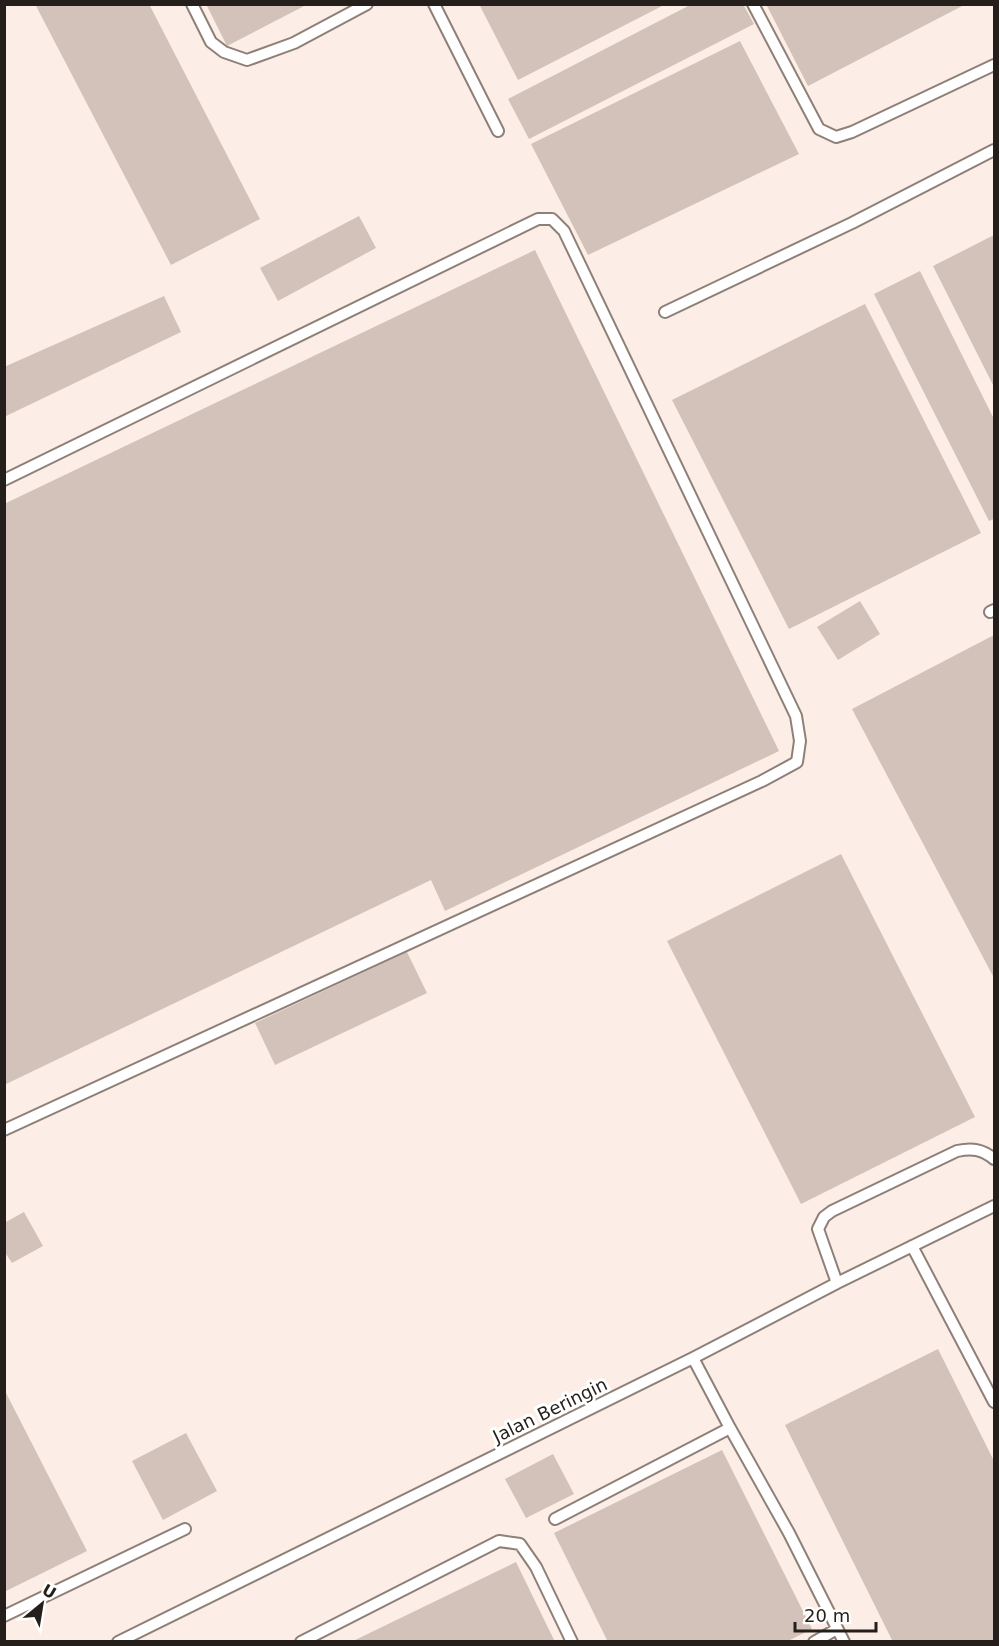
<svg xmlns="http://www.w3.org/2000/svg" width="999" height="1646" viewBox="0 0 999 1646" font-family="'DejaVu Sans',sans-serif">
	<style>
		.built { fill: #fceee6 }
		.building { fill: #d2c2b9 }
		.lines { fill: none; stroke-linecap: round; stroke-linejoin: round }
		.service-casing { stroke: #8e8078; stroke-width: 14 }
		.service { stroke: #fff; stroke-width: 10 }
		.labels { text-anchor: middle; dominant-baseline: central; stroke-width: 6; stroke-linejoin: round; paint-order: stroke }
		.street-label { font-size: 18px; fill: #251f1c; stroke: #fff }
	</style>
	<rect width="100%" height="100%" fill="#fdfaf8"/>
	<!-- built -->
	<path class="built" d="M5,5H994V1641H5Z"/>
	<!-- building -->
	<path class="building" d="M35,4H149L260,219L171,265Z
		M206,4H308L227,46Z
		M479,4H666L518,80Z
		M692,4H743L754,24L529,139L508,99Z
		M766,4H966L808,86Z
		M740,41L799,154L588,255L531,144Z
		M359,216L376,248L278,301L260,268Z
		M994,235V387L933,266Z
		M535,250L779,751L445,911L431,880L4,1085V504Z
		M920,271L994,419V519L989,521L874,294Z
		M164,296L181,332L4,417V367Z
		M865,304L981,533L789,629L672,400Z
		M860,601L880,634L838,660L817,627Z
		M994,635V978L852,709Z
		M841,854L975,1117L801,1204L667,941Z
		M407,952L427,993L275,1065L255,1023Z
		M24,1212L43,1246L12,1263L4,1251V1223Z
		M938,1349L994,1461V1642H893L785,1425Z
		M4,1389L87,1551L4,1592Z
		M186,1433L217,1491L163,1520L132,1461Z
		M722,1450L812,1629L786,1642H608L554,1533Z
		M553,1454L574,1494L526,1518L505,1479Z
		M516,1562L555,1642H351Z"/>
	<g class="lines">
		<defs>
			<path id="service" d="M192,4L211,42L224,52L247,60L294,43L367,4
				M434,4L498,131
				M753,4L819,129L836,137L852,132L994,65
				M665,312L852,223L994,150
				M4,480L538,219H552L564,231L796,716L800,741L797,762L762,781L4,1130
				M990,612L994,610
				M912,1246L994,1402
				M837,1283L818,1229L824,1217L832,1211L957,1151C972,1148 982,1149 994,1159
				M693,1358L730,1428L789,1533L844,1642
				M555,1519L730,1428
				M4,1616L185,1529
				M118,1642L693,1358L837,1283L994,1206
				M301,1642L499,1541L520,1544L536,1567L572,1642
				M814,1642L837,1629"/>
		</defs>
		<!-- service casing -->
		<use href="#service" class="service-casing"/>
		<!-- service -->
		<use href="#service" class="service"/>
	</g>
	<g class="labels">
		<!-- street labels -->
		<g class="street-label">
			<text transform="translate(550 1410) rotate(-26)">Jalan Beringin</text>
		</g>
	</g>
	<!-- border -->
	<rect width="999" height="1646" fill="none" stroke="#251f1c" stroke-width="12"/>
	<!-- north arrow -->
	<g transform="translate(42 1604) rotate(30)" stroke="#ffffff" stroke-width="4.5" paint-order="stroke">
	<path d="M0-4.5L10 22L0 15L-10 22Z" fill="#251f1c"/>
	<text y="-9" font-size="16" font-weight="bold" text-anchor="middle" fill="#251f1c">U</text>
	</g>
	<!-- scale -->
	<path d="M795 1622v9h81v-9" fill="none" stroke="#251f1c" stroke-width="3"/>
	<text x="804" y="1622" font-size="18" fill="#251f1c" stroke="#ffffff" stroke-width="4.5" paint-order="stroke">20 m</text>
</svg>
